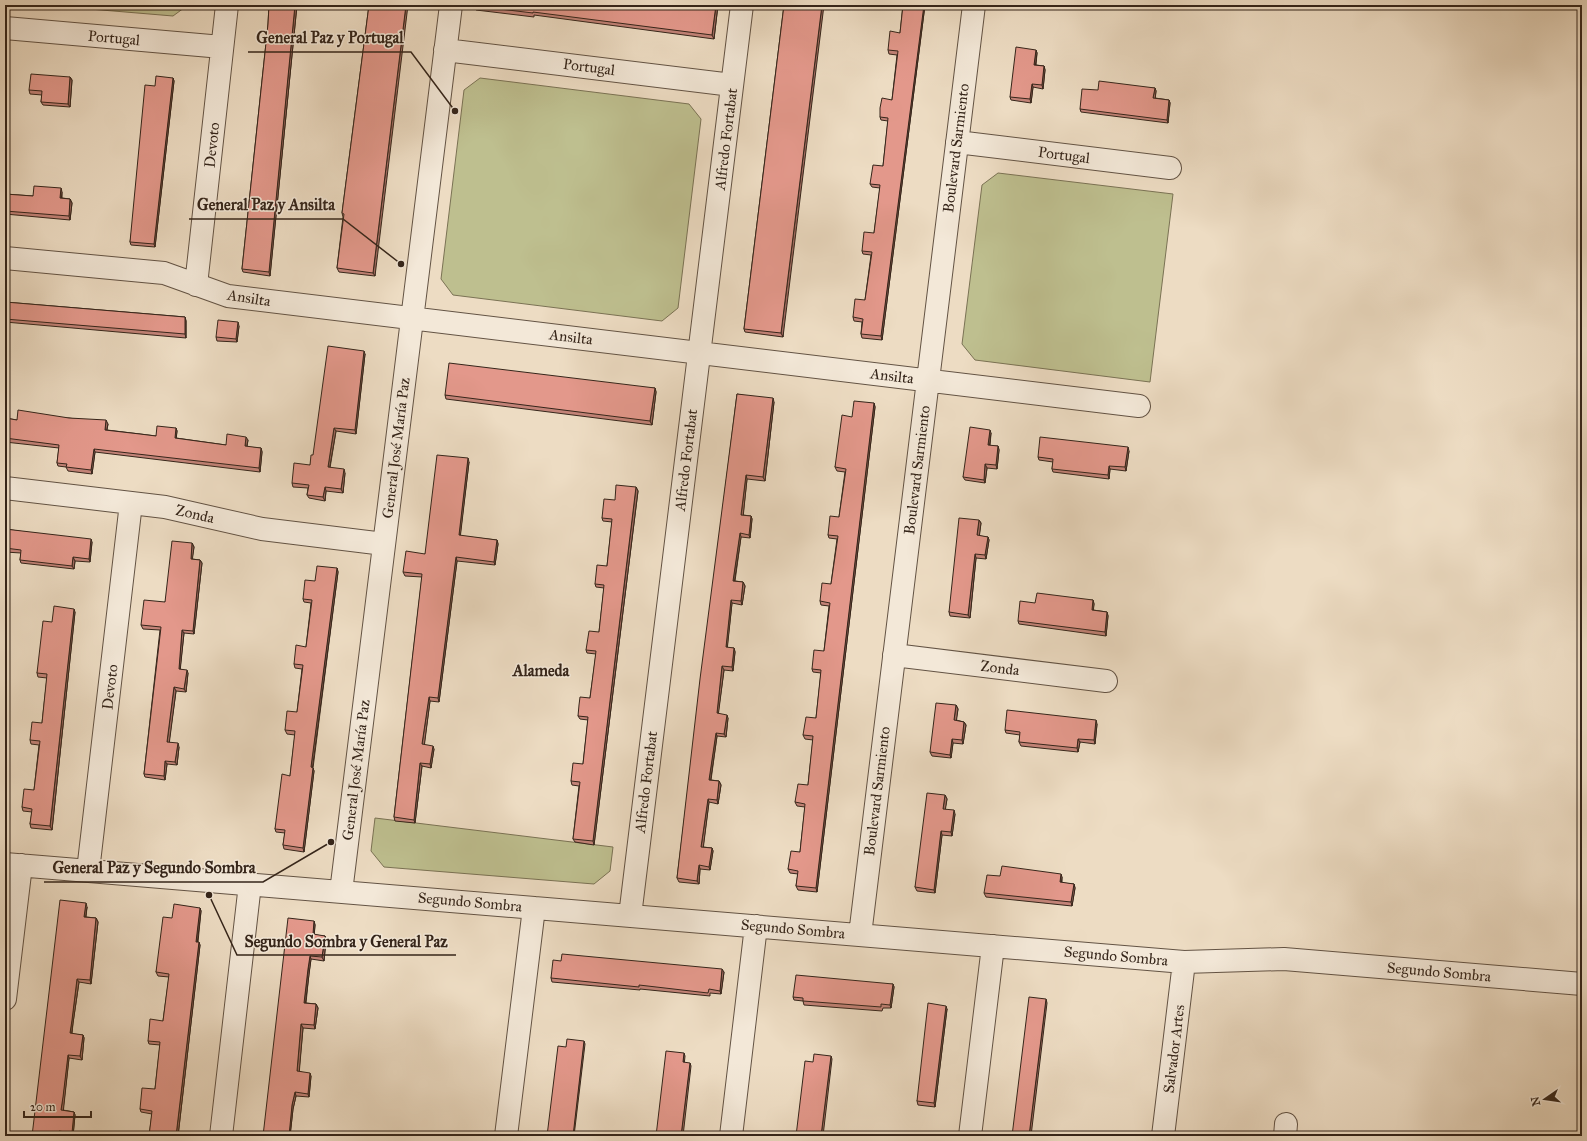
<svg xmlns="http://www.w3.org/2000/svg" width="1587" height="1141" viewBox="0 0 1587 1141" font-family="'IM FELL Great Primer',serif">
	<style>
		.green { fill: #bebf8f; stroke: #7a7254 }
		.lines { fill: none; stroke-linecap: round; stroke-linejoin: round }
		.street-casing { stroke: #635344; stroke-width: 24 }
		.street { stroke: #f3e8d8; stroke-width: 22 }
		.wall { fill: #c38378; stroke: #35251a }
		.shaded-wall { fill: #9f6a61; stroke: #35251a }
		.building { fill: #e3988b; stroke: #35251a }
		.labels { text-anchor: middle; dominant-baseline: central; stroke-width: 3; stroke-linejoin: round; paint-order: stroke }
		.street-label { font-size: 15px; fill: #35251a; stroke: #f3e8d8 }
		.neighbourhood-label { font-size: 16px; font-weight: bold; fill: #35251a; stroke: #f3e8d8 }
		.leader { fill: none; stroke: #35251a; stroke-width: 1.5 }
		.callout-dot { fill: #35251a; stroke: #f3e8d8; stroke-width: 1.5 }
		.callout-label { font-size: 16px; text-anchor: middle; font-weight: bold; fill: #35251a; stroke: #f3e8d8; stroke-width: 3; stroke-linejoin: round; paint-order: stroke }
	</style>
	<rect width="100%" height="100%" fill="#eddcc3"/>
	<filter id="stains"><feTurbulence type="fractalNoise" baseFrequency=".005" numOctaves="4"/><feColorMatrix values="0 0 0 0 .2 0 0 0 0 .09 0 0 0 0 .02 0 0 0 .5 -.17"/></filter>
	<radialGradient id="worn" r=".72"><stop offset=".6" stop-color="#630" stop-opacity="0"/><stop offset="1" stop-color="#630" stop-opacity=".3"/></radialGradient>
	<!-- green -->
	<path class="green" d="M42,5H188L173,16Z
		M480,78L689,104L701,119L678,308L662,321L453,295L441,279L464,90Z
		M998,173L1173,194L1150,382L975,360L962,344L982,185Z
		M375,818L613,847L610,871L594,884L384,867L371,851Z"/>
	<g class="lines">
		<defs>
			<path id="street" d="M5,28L222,47
				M445,50L732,85
				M957,142L1170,168
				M5,258L164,273L228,296L1139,406
				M196,285L227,5
				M5,488L165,507L262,529L384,544
				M894,655L1106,681
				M5,864L1184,962L1284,959L1582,984
				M88,871L131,503
				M341,892L451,5
				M630,916L742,5
				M860,935L974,5
				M5,999L21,865
				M221,1136L250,884
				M506,1136L534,908
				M731,1136L756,926
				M970,1136L993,946
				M1163,1136L1184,962
				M1285,1136L1286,1124"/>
		</defs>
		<!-- street casing -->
		<use href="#street" class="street-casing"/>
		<!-- street -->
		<use href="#street" class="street"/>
	</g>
	<!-- wall -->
	<path class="wall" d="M269,5H297L270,276L243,272L242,269L268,24Z
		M369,5L375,276L339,272L337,268L343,217L342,213Z
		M475,5H718L714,39L534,15V17L476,10Z
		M784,5L783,337L745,332L744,329Z
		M903,5H925L882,340L862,338L861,334L862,322L854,321L853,317L865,300L871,255L863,254L862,251L874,233L880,188L872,187L870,184L883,166L888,121L881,120L880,117L892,100L897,55L889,54L888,50L900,33Z
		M1025,5H1044V8Z
		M1036,50L1037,53L1036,65L1044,66L1045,70L1043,89L1033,87L1031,103L1011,100L1010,97Z
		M70,77L72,80L70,107L43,105L41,102L42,95L30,94L29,90Z
		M173,78L174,81L155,247L131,245L130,242L155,86Z
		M1155,88L1156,91L1155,98L1169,100L1170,103L1168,123L1081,112L1080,109L1098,90Z
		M62,192V198L70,199L72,203L70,220L5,214V194L33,196Z
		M5,302L185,317L186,321V338L5,322Z
		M239,326L237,342L217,341L216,337Z
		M365,354L356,434L336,431L330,468L345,473L343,493L326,491L325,501L309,498L307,495L308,488L293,487L292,483L310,465L313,455Z
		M655,388L656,392L652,425L446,399L445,395Z
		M737,394L774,402L765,481L747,479L743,515L751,516L752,519L751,529L750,538L741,537L735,581L743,582L745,586L742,605L732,603L727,648H734L735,652L733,671L724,670L718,714L728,718L726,737L717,736L711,780L719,781L721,785L718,804L709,802L703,847L712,848L713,851L710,870L700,869L699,884L679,882L677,878Z
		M874,403L875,407L817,892L798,890L796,886L798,874L790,873L788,869L800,852L805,807L797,806L795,802L808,785L813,740L805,739L803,735L816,718L821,673L813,672L812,669L824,651L829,606L821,605L820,601L831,584L837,539L829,538L828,535L839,517L845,472L837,471L835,467L852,417Z
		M5,418L17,420L69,418L108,424L107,430L140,434L156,436L176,428L177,431L176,438L226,445L248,440L247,447L261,448L262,452L260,472L95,452L92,474L68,471L66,467L58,466L57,463L59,448L5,442Z
		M991,433L990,446H998L999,450L997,469L987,468L985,483L965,480L963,477Z
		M1129,451L1126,471L1110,469L1109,479L1053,472L1052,469L1053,462L1039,460L1038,457Z
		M469,462L460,536L497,540L498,544L495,565L457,561L439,702L430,701L424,745L434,749L431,768L422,766L415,823L395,821L394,817L422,577L405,576L403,572L425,554Z
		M636,487L638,491L594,845L575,842L573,839L579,786L572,785L571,781L583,764L588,720L580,719L578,716L590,698L596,654L587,653L586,650L599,632L604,588L596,587L595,584L607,566L612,522L603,521L602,518L615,500Z
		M979,520L981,523L979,536L988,537L989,540L986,559L976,558L970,618L950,616L949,612Z
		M5,529L92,542L90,562L75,561L74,569L21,563L20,560L21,553L5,552Z
		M192,543L194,547L192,559L200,560L202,563L194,634L184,633L180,669L188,673L186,692L176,691L169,742L179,747L177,765L167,764L165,780L145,777L144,774L160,630L143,629L141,625L165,602Z
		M337,568L338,572L313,768L314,771L304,852L284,849L283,845L285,833L276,832L275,829L290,776L295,735L287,734L285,730L297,712L302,669L295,668L294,664L306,647L311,603L304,602L303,599L315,581Z
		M1093,600L1094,604L1093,610L1107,612L1108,616L1106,636L1019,624L1018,621L1035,603Z
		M75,612L52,830L31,828L30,824L32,812L23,811L22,807L34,790L39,745L31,744L30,740L42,723L47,678L38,677L37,673L52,622Z
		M956,705L958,709L956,720L964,722L966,725L963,744L953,743L951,758L932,756L930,752Z
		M1097,724L1095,744L1080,742L1078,752L1021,746L1019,742L1020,735L1006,733L1005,730Z
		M945,795L947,799L945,809L955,814L952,836L942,835L935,893L917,891L915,887Z
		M1000,876L1062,877V883L1074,884L1075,888L1072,906L986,897L984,893Z
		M87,907L86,917L96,918L98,922L91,984L79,982L73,1023L72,1034L83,1035L84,1038L82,1060L69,1058L63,1110L74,1112L75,1115L73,1136L60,1135V1136H32Z
		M200,908L201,911L198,942L200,945L178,1136H149L152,1114L141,1112L140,1109L155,1089L160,1045L149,1044L148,1041L163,1021L169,977L158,976L156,972L172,918Z
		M314,921L315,925L314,935L325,936L326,940L324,961L311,959L309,973L306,1003L316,1004L318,1008L315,1029L303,1028L299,1071L311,1076L309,1097L296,1096L293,1109L290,1136H263Z
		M561,961L724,972L721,994L710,993V996L640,989V990L552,982L551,978Z
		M893,984L894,987L891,1008H883L882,1011L804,1005L803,1001L794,1000L793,997Z
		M947,1009L935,1107L918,1105L917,1101Z"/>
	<!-- shaded-wall -->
	<path class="shaded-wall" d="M295,5H297L270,276L269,272Z
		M406,5H408L375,276L373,273Z
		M716,5H718L714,39L712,35Z
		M822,5H824L783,337L781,333Z
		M924,5H925L882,340L881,336Z
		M1036,50L1037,53L1035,68L1034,65Z
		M1044,66L1045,70L1043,89L1042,85Z
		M70,77L72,80L70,107L68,104Z
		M173,78L174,81L155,247L154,244Z
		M1032,84L1033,87L1031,103L1030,99Z
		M1155,88L1156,91L1155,101L1153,98Z
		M1169,100L1170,103L1168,123L1167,120Z
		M61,188L62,192L61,202L60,198Z
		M70,199L72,203L70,220L69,216Z
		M185,317L186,321V338L185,334Z
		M238,322L239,326L237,342L236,339Z
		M364,351L365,354L356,434L355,430Z
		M655,388L656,392L652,425L650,421Z
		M773,398L774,402L765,481L763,477Z
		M874,403L875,407L817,892L816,888Z
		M106,420L108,424L106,433L105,430Z
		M176,428L177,431L176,441L175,438Z
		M334,428L336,431L329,471L328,467Z
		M990,430L991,433L989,449L988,445Z
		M246,437L248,440L246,450L245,446Z
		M998,446L999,450L997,469L996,465Z
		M1128,447L1129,451L1126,471L1125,467Z
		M261,448L262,452L260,472L259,468Z
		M94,449L95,452L92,474L91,470Z
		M468,458L469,462L460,539L459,535Z
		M985,464L987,468L985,483L984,480Z
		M1109,466L1110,469L1109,479L1108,475Z
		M344,469L345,473L343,493L341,489Z
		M746,475L747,479L743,518L741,515Z
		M325,487L326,491L325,501L323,497Z
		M636,487L638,491L594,845L593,841Z
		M751,516L752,519L750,538L749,535Z
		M979,520L981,523L979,539L977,535Z
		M740,533L741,537L734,584L733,581Z
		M988,537L989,540L986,559L985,555Z
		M91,539L92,542L90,562L89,559Z
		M497,540L498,544L495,565L494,562Z
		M192,543L194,547L192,562L191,559Z
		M975,554L976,558L970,618L968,615Z
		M73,557L75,561L74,569L72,566Z
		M456,557L457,561L439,702L438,698Z
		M200,560L202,563L194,634L193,631Z
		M337,568L338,572L312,771L311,767Z
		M743,582L745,586L742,605L741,601Z
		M731,600L732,603L727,651L726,647Z
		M1093,600L1094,604L1093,614L1092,610Z
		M74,609L75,612L52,830L50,826Z
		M1107,612L1108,616L1106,636L1105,632Z
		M182,630L184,633L180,672L179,669Z
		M734,648L735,652L733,671L732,667Z
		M722,666L724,670L718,717L717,713Z
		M187,670L188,673L186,692L184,689Z
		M174,687L176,691L169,745L167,742Z
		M429,697L430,701L424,748L422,744Z
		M956,705L958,709L956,724L954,720Z
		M727,715L728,718L726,737L724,734Z
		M1096,720L1097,724L1095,744L1094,740Z
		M964,722L966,725L963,744L962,740Z
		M716,733L717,736L710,784L709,780Z
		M952,739L953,743L951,758L950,755Z
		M1078,739L1080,742L1078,752L1077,748Z
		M178,743L179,747L177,765L175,762Z
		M433,746L434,749L431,768L430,764Z
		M165,761L167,764L165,780L164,776Z
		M420,763L422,766L415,823L414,820Z
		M313,768L314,771L304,852L303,848Z
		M719,781L721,785L718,804L717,800Z
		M945,795L947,799L945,812L943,809Z
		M708,799L709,802L703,850L701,847Z
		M954,810L955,814L952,836L951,832Z
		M941,831L942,835L935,893L934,890Z
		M712,848L713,851L710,870L709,867Z
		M699,865L700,869L699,884L697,881Z
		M1061,874L1062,877L1061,886L1060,882Z
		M1074,884L1075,888L1072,906L1071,902Z
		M86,903L87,907L85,921L84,917Z
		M200,908L201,911L197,945L196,942Z
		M96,918L98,922L91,984L90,980Z
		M314,921L315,925L314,938L313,934Z
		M325,936L326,940L324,961L322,957Z
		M199,942L200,945L178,1136H176Z
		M310,956L311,959L305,1006L304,1003Z
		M722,969L724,972L721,994L720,991Z
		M77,979L79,982L71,1037L70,1033L72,1020Z
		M893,984L894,987L891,1008L890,1005Z
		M1046,999L1047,1003L1031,1136H1029Z
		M316,1004L318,1008L315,1029L314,1025Z
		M946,1006L947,1009L935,1107L934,1103Z
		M301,1024L303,1028L299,1075L297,1071Z
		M83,1035L84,1038L82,1060L80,1056Z
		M584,1041L585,1044L574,1136H573Z
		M684,1053L685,1056L684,1066L683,1062Z
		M68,1055L69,1058L63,1114L61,1110Z
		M831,1056L832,1059L823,1136H821Z
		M690,1063L691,1066L683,1136H681Z
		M310,1073L311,1076L309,1097L308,1094Z
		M295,1092L296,1096L293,1109L290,1136H289L292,1105Z
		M74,1112L75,1115L73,1136L72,1133Z"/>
	<!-- building -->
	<path class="building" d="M269,5H295L269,272L242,269L268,24Z
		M369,5H406L373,273L337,268L344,214L342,213Z
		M475,5H716L712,35L533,12V13L475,6Z
		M784,5H822L781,333L744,329Z
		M903,5H924L881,336L861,334L863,319L853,317L855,299L865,300L872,252L862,251L864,232L874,233L880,185L870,184L873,165L883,166L888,118L880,117V108L882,98L892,100L898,51L888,50L890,31L900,33Z
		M1016,47L1036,50L1034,65L1044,66L1042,85L1032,84L1030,99L1010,97Z
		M31,74L70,77L68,104L41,102L42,91L29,90Z
		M156,76L173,78L154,244L130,242L145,85L155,86Z
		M1099,81L1155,88L1153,98L1169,100L1167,120L1080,109L1082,89L1098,90Z
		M34,186L61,188L60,198L70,199L69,216L5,211V194L33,196Z
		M5,302L185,317V334L5,319Z
		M218,320L238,322L236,339L216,337Z
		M328,346L364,351L355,430L334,428L328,467L344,469L341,489L325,487L323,497L307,495L309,485L292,483L294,463L310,465L311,455H313Z
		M449,363L655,388L650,421L445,395Z
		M737,394L773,398L763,477L746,475L741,515L751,516L750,526L749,535L740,533L733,581L743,582L741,601L731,600L726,647L734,648L732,667L722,666L717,713L727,715L724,734L716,733L709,780L719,781L717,800L708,799L701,847L712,848L709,867L699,865L697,881L677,878L700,679Z
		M854,401L874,403L816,888L796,886L798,871L788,869L791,851L800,852L805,804L795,802L798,784L808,785L813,736L803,735L806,717L816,718L821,670L812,669L814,650L824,651L830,603L820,601L822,583L831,584L838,536L828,535L830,516L839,517L846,469L835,467L842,415L852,417Z
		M18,410L69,418L106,420L105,430L140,434L156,436L157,426L176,428L175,438L226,445L227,434L246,437L245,446L261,448L259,468L94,449L91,470L66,467L67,464L57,463L59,445L5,438V418L17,420Z
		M970,427L990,430L988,445L998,446L996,465L985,464L984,480L963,477Z
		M1040,437L1128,447L1125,467L1109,466L1108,475L1052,469L1053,459L1038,457Z
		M437,455L468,458L459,535L497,540L494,562L456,557L438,698L429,697L422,744L433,746L430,764L420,763L414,820L394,817L422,574L403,572L406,551L425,554Z
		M616,485L636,487L593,841L573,839L580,782L571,781L573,763L583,764L588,717L578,716L579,705L580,697L590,698L596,651L586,650L589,631L599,632L604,585L595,584L597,565L607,566L612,519L602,518L604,499L615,500Z
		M959,518L979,520L977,535L988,537L985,555L975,554L968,615L949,612Z
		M5,529L91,539L89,559L73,557L72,566L20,560L21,550L5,548Z
		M172,541L192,543L191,559L200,560L193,631L182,630L179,669L187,670L184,689L174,687L167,742L178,743L175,762L165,761L164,776L144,774L161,627L141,625L144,600L165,602Z
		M317,566L337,568L311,767L313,768L303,848L283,845L285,830L275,829L282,774L290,776L295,731L285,730L287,711L297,712L303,665L294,664L296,645L306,647L312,600L303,599L305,580L315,581Z
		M1037,593L1093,600L1092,610L1107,612L1105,632L1018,621L1020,601L1035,603Z
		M54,606L74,609L50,826L30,824L32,809L22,807L24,789L34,790L40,741L30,740L32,722L42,723L47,674L37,673L43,621L52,622Z
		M936,703L956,705L954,720L964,722L962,740L952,739L950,755L930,752Z
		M1007,710L1096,720L1094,740L1078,739L1077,748L1019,742L1020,732L1005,730Z
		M927,793L945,795L943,809L954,810L951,832L941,831L934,890L915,887Z
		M1002,866L1061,874L1060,882L1074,884L1071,902L984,893L987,875L1000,876Z
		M60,900L86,903L84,917L96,918L90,980L77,979L72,1020L70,1033L83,1035L80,1056L68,1055L63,1097L61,1110L74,1112L72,1133L59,1131L58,1136H32Z
		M174,904L200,908L196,942H199L176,1136H149L152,1111L140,1109L142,1088L155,1089L160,1042L148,1041L149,1031L150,1019L163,1021L169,974L156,972L163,917L172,918Z
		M288,918L314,921L313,934L325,936L322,957L310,956L308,969L304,1003L316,1004L314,1025L301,1024L297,1071L310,1073L308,1094L295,1092L292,1105L289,1136H263Z
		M562,954L722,969L720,991L709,989L708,993L639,985V987L551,978L553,960L561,961Z
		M796,975L893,984L890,1005L881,1004V1007L803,1001V998L793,997Z
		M1029,997L1046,999L1029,1136H1012Z
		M928,1003L946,1006L934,1103L917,1101Z
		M567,1039L584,1041L573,1136H547L558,1046L566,1047Z
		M666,1051L684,1053L683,1062L690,1063L681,1136H656Z
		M814,1054L831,1056L821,1136H796L805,1061L813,1062Z
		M903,1134L922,1136H902Z"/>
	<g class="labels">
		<!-- street labels -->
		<g class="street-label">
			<text transform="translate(114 38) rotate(5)">Portugal</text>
			<text transform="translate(589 67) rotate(7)">Portugal</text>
			<text transform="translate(726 139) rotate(-83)">Alfredo Fortabat</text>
			<text transform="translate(212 145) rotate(-84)">Devoto</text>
			<text transform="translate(956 148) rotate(-83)">Boulevard Sarmiento</text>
			<text transform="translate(1064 155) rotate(7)">Portugal</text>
			<text transform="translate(249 298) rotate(9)">Ansilta</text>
			<text transform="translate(571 337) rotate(7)">Ansilta</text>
			<text transform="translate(892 376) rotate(7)">Ansilta</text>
			<text transform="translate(396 448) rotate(-83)">General José María Paz</text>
			<text transform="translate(686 460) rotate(-83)">Alfredo Fortabat</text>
			<text transform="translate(917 470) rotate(-83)">Boulevard Sarmiento</text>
			<text transform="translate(195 514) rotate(13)">Zonda</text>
			<text transform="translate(1000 668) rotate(7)">Zonda</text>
			<text transform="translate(110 687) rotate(-83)">Devoto</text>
			<text transform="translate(356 770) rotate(-83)">General José María Paz</text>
			<text transform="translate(646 782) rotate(-83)">Alfredo Fortabat</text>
			<text transform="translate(877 791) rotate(-83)">Boulevard Sarmiento</text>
			<text transform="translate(470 902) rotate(5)">Segundo Sombra</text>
			<text transform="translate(793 929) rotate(5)">Segundo Sombra</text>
			<text transform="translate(1116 956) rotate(5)">Segundo Sombra</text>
			<text transform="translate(1439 972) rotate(5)">Segundo Sombra</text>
			<text transform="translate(1174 1049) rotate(-83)">Salvador Artes</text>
		</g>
		<!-- neighbourhood labels -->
		<g class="neighbourhood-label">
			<text x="541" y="670">Alameda</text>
		</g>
	</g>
	<!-- callouts -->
	<path class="leader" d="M455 111L411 52H248M401 264L343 219H189M331 842L263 882H44M209 895L237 955H456"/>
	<g class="callout-dot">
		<circle cx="455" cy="111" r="4"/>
		<circle cx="401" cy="264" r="4"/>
		<circle cx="331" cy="842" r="4"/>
		<circle cx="209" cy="895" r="4"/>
	</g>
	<g class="callout-label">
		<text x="330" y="43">General Paz y Portugal</text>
		<text x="266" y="210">General Paz y Ansilta</text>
		<text x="154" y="873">General Paz y Segundo Sombra</text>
		<text x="346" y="947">Segundo Sombra y General Paz</text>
	</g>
	<!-- margin -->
	<rect width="1587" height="1141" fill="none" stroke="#eddcc3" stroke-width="20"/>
	<rect x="6" y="6" width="1575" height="1129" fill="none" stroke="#35251a" stroke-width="2"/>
	<rect x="10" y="10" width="1567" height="1121" fill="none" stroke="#35251a"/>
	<!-- north arrow -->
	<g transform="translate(1545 1099) rotate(257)" stroke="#f3e8d8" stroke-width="3" paint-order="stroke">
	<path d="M0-3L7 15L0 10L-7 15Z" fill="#35251a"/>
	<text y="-6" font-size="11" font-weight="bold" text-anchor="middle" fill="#35251a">N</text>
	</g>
	<!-- scale -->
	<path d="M24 1111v6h67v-6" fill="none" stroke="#35251a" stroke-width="2"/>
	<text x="30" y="1111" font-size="12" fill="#35251a" stroke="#f3e8d8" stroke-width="3" paint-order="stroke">20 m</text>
	<rect width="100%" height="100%" filter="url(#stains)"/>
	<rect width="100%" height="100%" fill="url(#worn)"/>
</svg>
